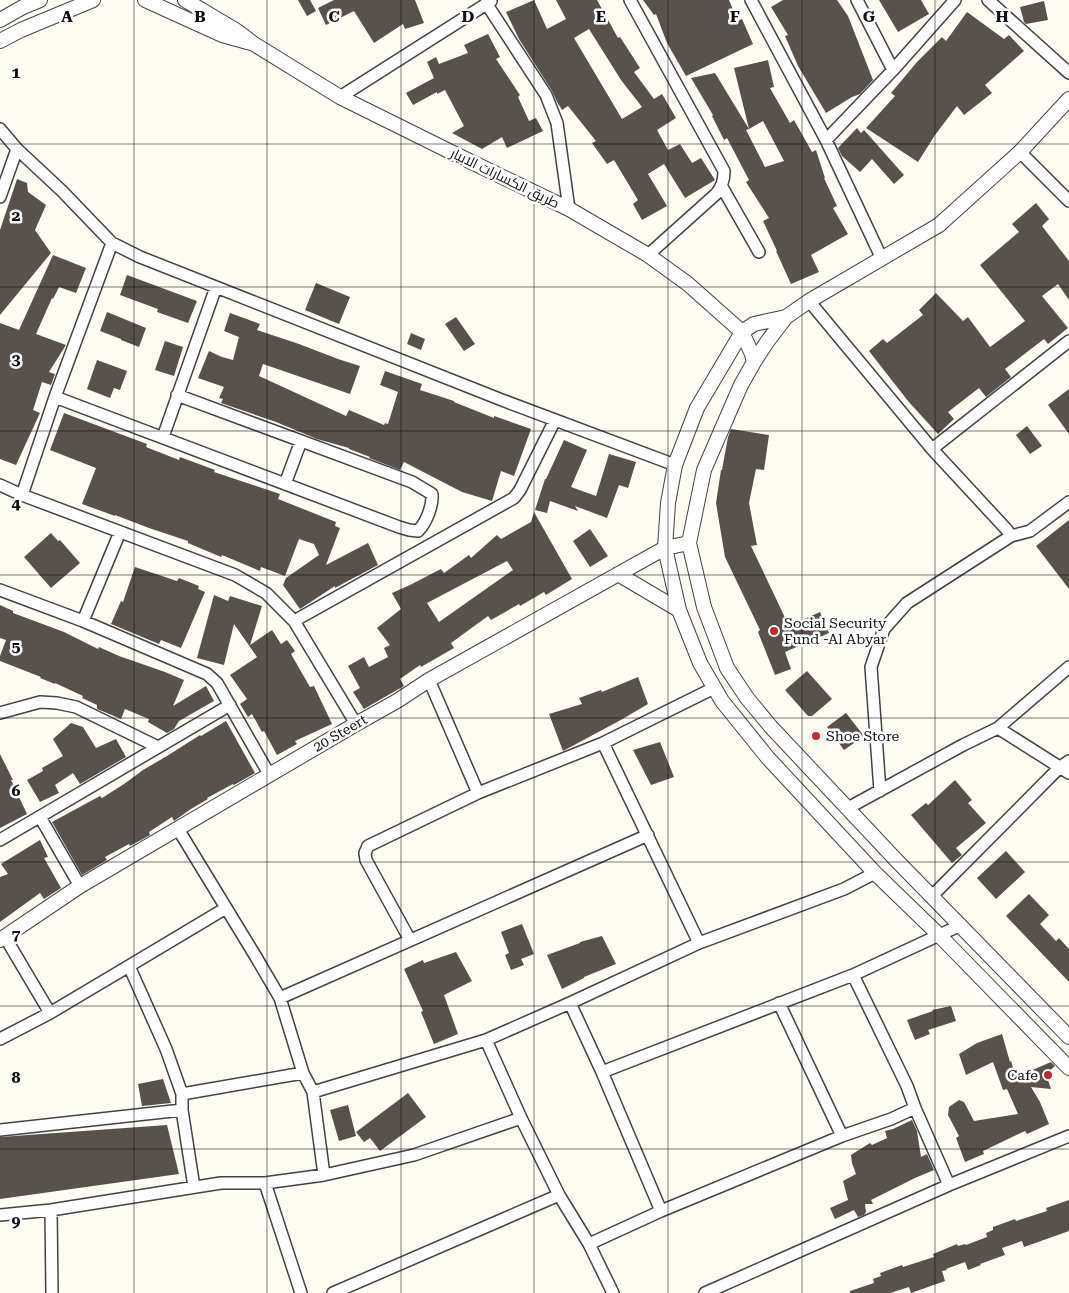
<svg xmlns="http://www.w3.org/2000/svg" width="1069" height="1293" viewBox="0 0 1069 1293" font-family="'Roboto Serif',Cairo,serif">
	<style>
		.building { fill: #58514c; fill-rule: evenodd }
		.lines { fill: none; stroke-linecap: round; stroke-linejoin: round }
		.minor-casing { stroke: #434343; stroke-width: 14 }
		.tertiary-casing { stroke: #434343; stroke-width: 16 }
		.minor { stroke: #fff; stroke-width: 11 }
		.tertiary { stroke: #fff; stroke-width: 14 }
		.grid { fill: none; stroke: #101010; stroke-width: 1; stroke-opacity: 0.55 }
		.poi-dot { fill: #bd2b32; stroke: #fff; stroke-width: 2 }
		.labels { text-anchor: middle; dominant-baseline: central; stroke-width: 5; stroke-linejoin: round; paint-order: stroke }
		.street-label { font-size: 14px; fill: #101010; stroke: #fff }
		.poi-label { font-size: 14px; fill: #101010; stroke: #fff; text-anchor: start }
		.grid-label { font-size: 16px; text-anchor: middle; font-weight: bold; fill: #101010; stroke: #fff; stroke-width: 5; stroke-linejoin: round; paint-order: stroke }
	</style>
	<rect width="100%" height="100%" fill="#fffcf3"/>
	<!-- building -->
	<path class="building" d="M298,0H310L316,11L307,16Z
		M334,0H415L424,23L405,29L403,24L374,43L354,11L326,25L318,8Z
		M534,0L547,29L566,19L556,0H597L618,38L620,37L640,68L634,72L654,99L662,94L676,118L657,130L668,150L680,144L692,163L701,158L715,180L685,198L664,164L648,174L667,206L642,220L633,204L638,200L614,160L607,164L592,143L596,141L568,106L562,110L557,102L552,91L519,39L506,12ZM589,29L621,80L642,107L622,119L574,38Z
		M643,0H729L738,21L742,19L753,44L686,76L667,43L656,14L654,15Z
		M783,0H837L848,16L873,80L860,94L852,97L826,113L798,66L785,36L788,35L771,7Z
		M879,0H921L929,14L898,32Z
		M1044,1L1048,20L1026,24L1024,22L1020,7Z
		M967,12L1004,39L1009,35L1024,51L985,85L992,93L964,115L957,106L935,135L918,162L866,128L895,96L891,93L917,62L942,37L946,41Z
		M488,34L500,57L496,59L520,95L518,97L529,121L536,118L543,131L507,148L502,137L482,149L452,133L464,126L445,90L437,94V92L413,105L406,93L434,78L427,62L436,57L439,64L468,53L464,45Z
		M768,60L774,87L770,88L790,123L794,120L812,152L816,150L825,178H824L837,206L833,208L848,234L811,255L819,272L791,284L776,251H777L763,221L769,218L746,182L749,180L727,138L724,140L712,116L713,115L691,78L715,73L749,129L746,130L765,167L784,161L763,121L749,129L734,68Z
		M857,128L861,133L864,130L904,175L894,184L872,159L860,172L842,156L838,148Z
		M17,179L27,183L28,192L46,205L35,230L51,253L0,315V230Z
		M1036,203L1049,219L1042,226L1069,261V300L1058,284L1042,296L1068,328L1048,344L1044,339L1005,369L1011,377L986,397L979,388L948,412L954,419L938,434L908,401L869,351L883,339L887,343L923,315L919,310L936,293L963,321L968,317L990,347L1025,321L980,265L1019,232L1012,224Z
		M53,255L86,268L76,293L59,287L53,299L52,298L36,334L66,345L49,372L55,374L51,385L42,382L33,410L40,413L16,465L0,459V323L19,330Z
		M127,275L197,301L188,323L157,312L158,309L120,295Z
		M316,283L350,297L339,324L305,310Z
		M107,312L146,328L139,347L121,340V339L100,331Z
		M230,313L260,324L257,330L299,344L338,359L360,366L350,394L263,364L259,376L346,416L349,410L384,425L385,423L388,424L398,392L380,385L385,371L422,384L420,390L454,401V402L494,418V416L531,429L514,476L501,471L492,501L462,492L404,462L400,470L369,458L370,457L349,449V448L317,439L276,422L221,403L223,399L219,398L224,387L198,378L209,351L222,357L233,360L239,337L224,331Z
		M456,317L475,344L464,351L445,324Z
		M411,333L425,339L421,350L407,344Z
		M165,341L183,347L174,376L155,370Z
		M97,360L127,371L120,390L114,388L110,398L87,389Z
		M1069,389V434L1048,405Z
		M64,413L147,444L146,447L179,460L180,457L215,470L214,472L280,494L278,499L336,522L335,526L340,528L326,565L368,543L378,565L348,581L335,588V586L300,609L283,585L286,578L319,555L314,544L299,539L285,576L261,567L260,571L222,555L221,557L188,543V541L149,528L115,515V516L82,504L96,468L50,450Z
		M1027,426L1042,446L1030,454L1016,435Z
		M731,429L769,435L764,470L756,469L749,503L757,545L751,546L789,626L820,612L829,633L785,652L791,669L775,675L758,632L760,630L725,557L716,503L721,470H722L728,437Z
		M564,440L587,450L571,487L596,496L609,454L636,462L628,488L619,485L607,518L575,506L578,511L550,501L547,513L535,510L545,479H546Z
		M534,512L572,579L546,595L544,592L520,606L519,604L491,620L488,616L451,643L454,648L421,667L420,665L400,679L404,686L364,709L353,692L360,688L348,666L364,657L369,667L388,657L384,648L390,645L377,628L401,609L392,593L410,585L441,569L444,573L469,555L471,558L497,535L501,539L531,522ZM507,561L513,570L439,622L427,603Z
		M1069,520V589L1036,546Z
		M590,529L608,556L590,567L573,541Z
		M51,533L58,541L60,540L80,563L51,588L24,557Z
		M135,567L177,581L179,578L199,586L198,589L205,592L181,648L161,640L159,644L111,624L121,601L123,602Z
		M214,595L228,601L230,596L262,606L250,645L272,630L281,644L287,640L295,651L291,654L310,687L314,686L332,724L295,741L297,744L277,755L264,731L262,732L252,714L248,717L240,704L247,699L230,675L257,657L234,624L224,665L197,658Z
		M0,605L13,611V613L64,632L98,649L99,647L119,656L165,672L184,680L173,706L206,686L214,701L179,721L174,729L167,733L148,722L149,719L125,709L121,719L102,711L97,709V705L82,698L83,696L55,683V684L40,678L41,677L0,661V656L6,640L0,638Z
		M807,671L832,699L812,716H808L785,690Z
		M638,677L648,704L619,721L563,751L549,714L582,704L579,698L601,690L602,692Z
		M846,713L864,736L844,750L827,727Z
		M226,721L255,773L234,785L233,784L207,798L208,799L191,809L174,821L172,817L149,832L150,835L130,846L129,844L105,857L107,860L82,875L52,822L100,796L102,798L124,784L143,770L167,756L200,735L201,736Z
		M71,723L83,727L96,748L116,739L126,757L80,784L73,773L55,785L59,793L40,802L27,780L43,771L42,768L63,756L53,739Z
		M660,742L674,777L651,785L633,750Z
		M0,754L13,780H11L27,814L0,828Z
		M955,780L972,800L968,803L986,823L956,848L962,855L952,863L911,815L926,803L928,805Z
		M40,840L48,857L44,858L61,888L44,899L40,893L0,922V877L8,874L1,864Z
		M1006,851L1025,872L996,899L977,878Z
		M1029,894L1049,915L1040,924L1056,941L1059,938L1069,949V982L1006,916Z
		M522,924L534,954L521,959L524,965L511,970L505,955L509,953L501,932Z
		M602,936L616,964L584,977V978L562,989L547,955L580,943V942Z
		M456,952L472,981L444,995L458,1034L434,1044L421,1012L423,1011L404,969L423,960L424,963Z
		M951,1006L956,1021L928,1030L930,1034L915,1040L907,1020L933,1011L932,1010Z
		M1002,1034L1010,1062L1011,1061L1016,1077L1051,1062L1055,1066L1046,1074L1051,1089L1031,1087L1040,1102L1049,1124L1027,1134L1025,1131L983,1151L984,1154L965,1162L956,1138L959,1136L948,1115L949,1107L959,1100L964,1102L974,1121L1018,1114L1007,1089L1003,1090L993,1062L966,1075L959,1054L977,1043Z
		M163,1079L171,1103L142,1106L138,1084Z
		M408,1093L426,1117L380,1151L370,1138L364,1142L356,1132Z
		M348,1105L356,1136L339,1141L330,1110Z
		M912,1120L917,1131L921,1157L927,1154L934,1170L915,1178L871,1200L873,1204H865L866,1212L864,1215L858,1217L854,1210L835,1219L830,1208L848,1200L843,1181L856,1174L852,1163L851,1155L870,1143L872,1145L887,1138L885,1131L893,1129Z
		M167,1125L179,1174L0,1199V1137Z
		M1069,1200V1231L1024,1247L1022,1241L1002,1248L1005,1255L980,1264L981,1265L968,1270L965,1262L946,1269L947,1270L942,1271L945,1281L911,1293L909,1287L890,1293H850V1291L874,1283L873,1279L881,1276L880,1273L902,1265L903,1267L934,1257L933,1254L957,1244L958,1246L965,1244L966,1245L987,1237L986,1233L993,1230V1227L1015,1219L1016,1221L1047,1211L1046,1208Z"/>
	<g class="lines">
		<defs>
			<path id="minor" d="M630,0L724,171C724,181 722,187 716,194L648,255
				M751,0L826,140L882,259
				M857,0L893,70
				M988,0L1069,73
				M486,3L546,95L557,123L569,209
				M340,97L491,1
				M0,129L17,149L62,191L112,243L140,257L502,400L675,465
				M826,140L893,70L955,0
				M1020,152L1069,201
				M722,187L759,252
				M0,197L17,149
				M809,301L932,449L1007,530L1011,536L1030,531L1069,502
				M55,397L399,527L409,530L418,531C426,523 433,506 432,494L412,482L177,395
				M163,437L216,287
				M932,449L1069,341
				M285,484L301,441
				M0,485L22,495L235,575L266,593L294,621L356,724
				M22,495L55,397L112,243
				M0,590L83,621L207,674L217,683L269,774
				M83,621L120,532
				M294,621L514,498L520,490L555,420
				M429,680L478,793
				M0,713L40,702L57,703L76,707L158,747
				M998,728L1069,667
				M603,743L714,688
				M880,791L871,667L884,629L907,603L1011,536
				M848,808L963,745L998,728L1069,773
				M40,817L80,886
				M178,829L256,957L280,998L303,1073L313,1092L486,1040L521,1118L559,1195L589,1244L613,1293
				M0,840L230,705
				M932,896L1060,767L1069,761
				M5,937L50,1013
				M410,940L366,860L365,853L368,846L478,793L603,743L699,943
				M853,975L961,925
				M280,998L648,835
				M570,1003L602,1072L661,1211
				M779,1003L842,1136
				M0,1039L50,1013L129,966
				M486,1040L570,1003L699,943L844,889L875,873
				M313,1092L324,1175
				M182,1094L303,1073
				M915,1108L949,1185
				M0,1130L182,1110
				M265,1183L301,1293
				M194,1187L182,1110V1094L166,1049L129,966L226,908
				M51,1210L52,1293
				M0,1215L51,1210L221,1183H265L324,1175L414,1155L521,1118
				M589,1244L661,1211L842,1136L891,1119L915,1108L907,1086L853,975L602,1072
				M333,1293L559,1195
				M705,1293L949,1185L1069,1136"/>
			<path id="tertiary" d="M145,0L222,35L251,43
				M185,0L237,31L254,44L340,97L455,154L569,209L648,255L688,284L742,332L752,354L754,362
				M0,20L23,7L40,0
				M0,41L21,30L93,0
				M1069,99L1020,152L939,225L809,301L786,317L767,342L754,362L741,385L704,470L689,543L704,607L727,668L747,698L771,727L898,862L1069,1037
				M786,317L754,324L742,332L697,408L675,465L668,503L665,548L679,610L700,663L722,701L768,758L875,873L939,935L1069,1068
				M618,574L679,610
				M0,940L80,886L356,724L397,701L429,680L665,548L689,543"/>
		</defs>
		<!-- minor casing -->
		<use href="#minor" class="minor-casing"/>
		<!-- tertiary casing -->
		<use href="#tertiary" class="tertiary-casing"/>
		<!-- minor -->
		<use href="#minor" class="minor"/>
		<!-- tertiary -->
		<use href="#tertiary" class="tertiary"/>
	</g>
	<!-- grid -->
	<path class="grid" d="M134,0V1293M267,0V1293M401,0V1293M534,0V1293M668,0V1293M802,0V1293M935,0V1293M0,144H1069M0,287H1069M0,431H1069M0,575H1069M0,718H1069M0,862H1069M0,1006H1069M0,1149H1069"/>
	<!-- markers -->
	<g class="poi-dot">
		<circle cx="774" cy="631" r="5"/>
		<circle cx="816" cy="736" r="5"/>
		<circle cx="1048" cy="1075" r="5"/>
	</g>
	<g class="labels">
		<!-- street labels -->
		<g class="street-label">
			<text transform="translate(505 178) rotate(26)">طريق الكسارات الابيار</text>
			<text transform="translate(340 733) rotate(-30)">20 Steert</text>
		</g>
		<!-- poi labels -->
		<g class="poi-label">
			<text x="784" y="623">Social Security<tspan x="784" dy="16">Fund -Al Abyar</tspan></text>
			<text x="826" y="736">Shoe Store</text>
			<text x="1038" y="1075" text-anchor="end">Cafe</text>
		</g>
	</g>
	<g class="grid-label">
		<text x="67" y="22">A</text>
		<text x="200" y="22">B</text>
		<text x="334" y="22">C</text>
		<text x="468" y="22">D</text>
		<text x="601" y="22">E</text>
		<text x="735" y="22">F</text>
		<text x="869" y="22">G</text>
		<text x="1002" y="22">H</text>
		<text x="16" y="78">1</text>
		<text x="16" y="221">2</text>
		<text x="16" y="365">3</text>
		<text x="16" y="509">4</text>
		<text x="16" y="652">5</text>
		<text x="16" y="796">6</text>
		<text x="16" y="940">7</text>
		<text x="16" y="1083">8</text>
		<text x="16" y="1227">9</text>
	</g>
</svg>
